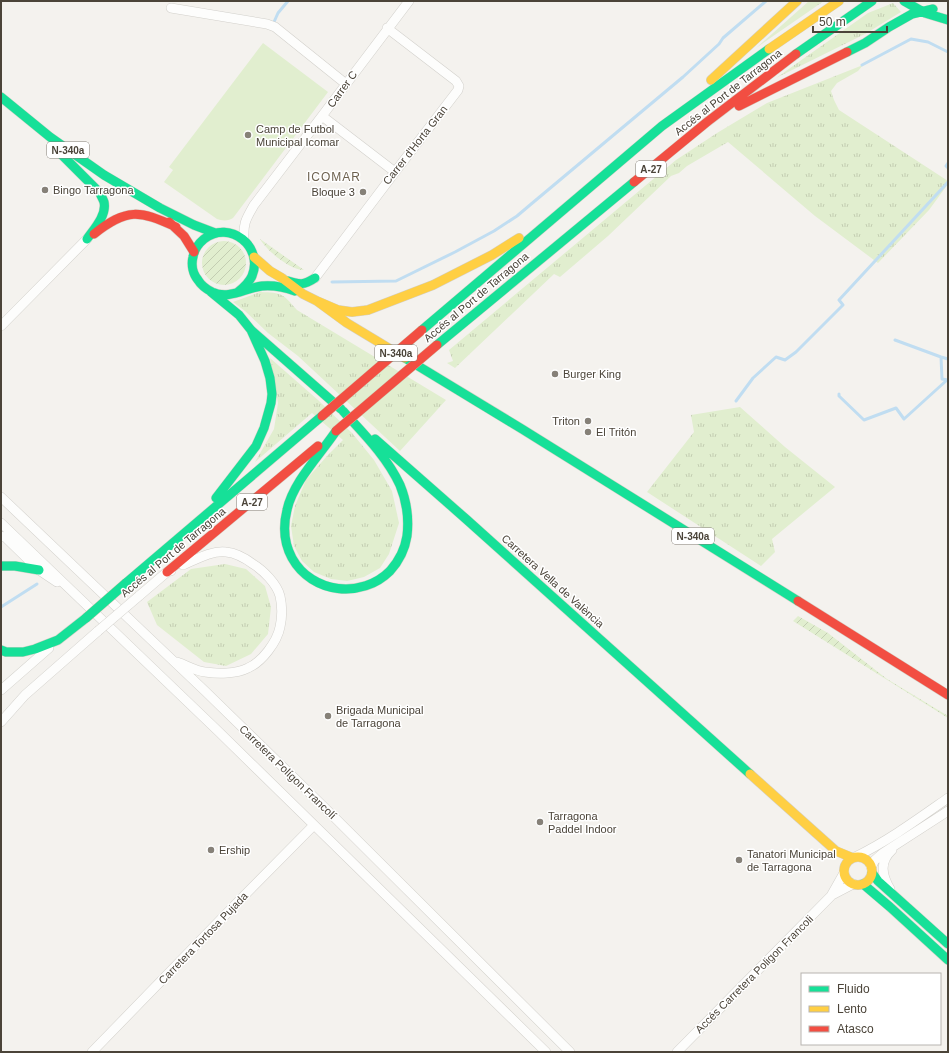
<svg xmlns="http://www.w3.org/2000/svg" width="949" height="1053" viewBox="0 0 949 1053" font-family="Arial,sans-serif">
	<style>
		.grass { fill: url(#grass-tufts) }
		.garden { fill: url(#garden-furrows) }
		.pitch { fill: #e1eecf }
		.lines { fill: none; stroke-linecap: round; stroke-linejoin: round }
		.stream { stroke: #c0ddf1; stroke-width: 3 }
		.street-casing { stroke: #d2d0cb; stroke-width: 10 }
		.fast-casing { stroke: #d3cfc5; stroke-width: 10 }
		.slow-casing { stroke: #d3cfc5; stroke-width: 10 }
		.jam-casing { stroke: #d3cfc5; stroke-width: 10 }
		.street { stroke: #fdfdfc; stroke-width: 9 }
		.fast { stroke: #16e098; stroke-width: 9 }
		.slow { stroke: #ffcf43; stroke-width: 9 }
		.jam { stroke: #f24e42; stroke-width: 9 }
		.street-bridge-casing { stroke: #d2d0cb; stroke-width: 10; stroke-linecap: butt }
		.fast-bridge-casing { stroke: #ccbfa9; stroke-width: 10; stroke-linecap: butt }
		.jam-bridge-casing { stroke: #ccbfa9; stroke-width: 10; stroke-linecap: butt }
		.street-bridge { stroke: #fdfdfc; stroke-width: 9 }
		.fast-bridge { stroke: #16e098; stroke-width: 9 }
		.jam-bridge { stroke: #f24e42; stroke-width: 9 }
		.poi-dot { fill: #868178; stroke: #fff; stroke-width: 1.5 }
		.labels { text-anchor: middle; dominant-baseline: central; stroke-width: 3; stroke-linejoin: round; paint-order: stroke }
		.shield { fill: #fff; stroke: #817c74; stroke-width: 1 }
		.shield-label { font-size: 10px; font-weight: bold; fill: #4b4439 }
		.street-label { font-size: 11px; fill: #4b4439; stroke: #fff }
		.poi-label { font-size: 11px; fill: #4b4439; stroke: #fff; text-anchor: start }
		.neighbourhood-label { font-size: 12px; letter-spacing: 1px; fill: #6e6250; stroke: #fff }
	</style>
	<defs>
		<pattern id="grass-tufts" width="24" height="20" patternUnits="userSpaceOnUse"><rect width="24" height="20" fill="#e1eecf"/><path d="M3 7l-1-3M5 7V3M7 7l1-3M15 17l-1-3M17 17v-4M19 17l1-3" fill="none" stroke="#c3cdb2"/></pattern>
		<pattern id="garden-furrows" width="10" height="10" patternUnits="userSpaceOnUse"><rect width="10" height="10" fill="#e1eecf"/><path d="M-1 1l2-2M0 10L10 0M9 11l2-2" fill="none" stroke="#c3cdb2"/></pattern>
	</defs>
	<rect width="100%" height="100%" fill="#f4f2ee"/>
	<!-- grass -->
	<path class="grass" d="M809,1H824L756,48Z
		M893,3L901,12L865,34L776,78L868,13Z
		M863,65L858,71L837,83L831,91L834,100L839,110L948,181V184L929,210L878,263L815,216L728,142L687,166L679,173L671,176L608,236L560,277L554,274L455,368L447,363L453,361L449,350L676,160L717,133L767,103Z
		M260,292C283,293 282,293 297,310L446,400L400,451L298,356L268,333L245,311L233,302Z
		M270,358L318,400L352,433L374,460L392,491L399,523L389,554L380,568L364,577L347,581L331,579L314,572L302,561L294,546L291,526L295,506L306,480L327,456L343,440L312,413L255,462L274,429L278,403Z
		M740,407L785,447L835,487L772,539L775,552L761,566L647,492L694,432L691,415Z
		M225,564L246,569L265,586L271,607L268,634L251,654L226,666L204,662L157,625L147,602L191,569Z"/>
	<!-- garden -->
	<path class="garden" d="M260,239L304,270C290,270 267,251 260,239Z
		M202 263a22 22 0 1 1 44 0a22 22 0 1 1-44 0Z
		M798,616L828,633L887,679L948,716V718L793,621Z"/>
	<!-- pitch -->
	<path class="pitch" d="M263,43L328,92L233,218C229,221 222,221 217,219L164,182L173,170L169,167Z"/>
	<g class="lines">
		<!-- stream -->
		<path class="stream" d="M274,22L278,13L288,1
			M862,65L911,39L928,42L948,52
			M948,163L946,166L948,168
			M332,282L396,281L455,252L494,231L517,216L530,205L616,133L683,77L719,44L723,38L766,1
			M895,340L941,357L948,359
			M941,357L942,379L948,380
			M839,394V396L864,420L896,408L904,419L947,380
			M736,401L753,378L776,357L785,360L796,352L843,305L839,300L948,182
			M1,607L37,584"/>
		<defs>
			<path id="street" d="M171,8L267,24L275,27L346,84
				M322,116L395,172
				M244,240C243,223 246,219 254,205L322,116L409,1
				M315,278L395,172L458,90L459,86L456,81L387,28
				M1,326L87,239
				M1,497L205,691L323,806L570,1052
				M1,523L218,731L546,1052
				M1,536L5,537L39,570L57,582
				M139,596L167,572L171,571
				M177,662C186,665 196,671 205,672C218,674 236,674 248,668C262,662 277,642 280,627C282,618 282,605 280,596C277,584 263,570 253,564C245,558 236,553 226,552C212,550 195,560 183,565
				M1,690L49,648
				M1,722L25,695L98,631
				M855,857C888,841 918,819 948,798
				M871,867L875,860L883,853L948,811
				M890,889C882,875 879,862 892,850
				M832,895L853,884
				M92,1052L228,912L314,825
				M677,1052L831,896L844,873"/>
			<path id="fast" d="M904,1L925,13L948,20
				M847,52L865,43L889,27L912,14L933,9
				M796,54L872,1
				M1,97L50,137L104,175L160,208L194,225L215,233
				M57,150L100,193C101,196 103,199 104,202C107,215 94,229 87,239
				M288,281C300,285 304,285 315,278
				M211,292L239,315L251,330L341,409
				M238,292C243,288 249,283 252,276C264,247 230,219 204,239C198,244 194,250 193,257C191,265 193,274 198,280C201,285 206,289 212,292C229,300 245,288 262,286C273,285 284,287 295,291
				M422,330L662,126L769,49
				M437,345L634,182
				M405,358L522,429L798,601
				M336,431C320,455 293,482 287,510C283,526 284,543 292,558C312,594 362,599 390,571C399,561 405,549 407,536C409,519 407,502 400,485C387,457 364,434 343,411
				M375,439L466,519L750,774
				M216,498L256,446L264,428L271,403L272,394L270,378L265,361L251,330
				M1,566H15L39,570
				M126,583L322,416
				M1,650L6,652H23L35,649L58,640L86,618
				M872,873L878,881L948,944
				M863,884L890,907L948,960"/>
			<path id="slow" d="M769,49L839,1
				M711,80L797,1
				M254,257L270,271L282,278L303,294L317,301L347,323L405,358
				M317,301L338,310L352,312L368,310L433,285L492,255L519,238
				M750,774L836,851L853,858
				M844 871a14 14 0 1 1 28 0a14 14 0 1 1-28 0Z"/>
			<path id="jam" d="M739,106L847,52
				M634,182L707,122L796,54
				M169,222L184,236L194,252
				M94,234C127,208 139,210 176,227
				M167,572L318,446
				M798,601L948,695"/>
		</defs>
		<!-- street casing -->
		<use href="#street" class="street-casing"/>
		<!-- fast casing -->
		<use href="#fast" class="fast-casing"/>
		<!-- slow casing -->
		<use href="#slow" class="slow-casing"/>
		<!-- jam casing -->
		<use href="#jam" class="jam-casing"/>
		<!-- street -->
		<use href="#street" class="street"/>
		<!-- fast -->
		<use href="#fast" class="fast"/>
		<!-- slow -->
		<use href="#slow" class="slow"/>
		<!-- jam -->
		<use href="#jam" class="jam"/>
		<defs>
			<path id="street-bridge" d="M98,631L139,596"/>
			<path id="fast-bridge" d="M86,618L126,583"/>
			<path id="jam-bridge" d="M322,416L422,330
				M336,431L437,345"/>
		</defs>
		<!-- street-bridge casing -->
		<use href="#street-bridge" class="street-bridge-casing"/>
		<!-- fast-bridge casing -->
		<use href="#fast-bridge" class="fast-bridge-casing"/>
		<!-- jam-bridge casing -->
		<use href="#jam-bridge" class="jam-bridge-casing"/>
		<!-- street-bridge -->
		<use href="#street-bridge" class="street-bridge"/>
		<!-- fast-bridge -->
		<use href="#fast-bridge" class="fast-bridge"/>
		<!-- jam-bridge -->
		<use href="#jam-bridge" class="jam-bridge"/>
	</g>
	<!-- markers -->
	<g class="poi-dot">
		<circle cx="248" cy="135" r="4"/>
		<circle cx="45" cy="190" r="4"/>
		<circle cx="363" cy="192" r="4"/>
		<circle cx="555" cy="374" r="4"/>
		<circle cx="588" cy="421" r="4"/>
		<circle cx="588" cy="432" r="4"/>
		<circle cx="328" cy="716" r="4"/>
		<circle cx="540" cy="822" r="4"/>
		<circle cx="211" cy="850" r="4"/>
		<circle cx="739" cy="860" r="4"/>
	</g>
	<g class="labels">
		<!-- shield labels -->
		<g class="shield">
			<rect x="47" y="142" width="42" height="16" rx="3"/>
			<rect x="636" y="161" width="30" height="16" rx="3"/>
			<rect x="375" y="345" width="42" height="16" rx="3"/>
			<rect x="237" y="494" width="30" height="16" rx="3"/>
			<rect x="672" y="528" width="42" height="16" rx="3"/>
		</g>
		<g class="shield-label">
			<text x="68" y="150">N-340a</text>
			<text x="651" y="169">A-27</text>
			<text x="396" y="353">N-340a</text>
			<text x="252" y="502">A-27</text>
			<text x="693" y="536">N-340a</text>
		</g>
		<!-- street labels -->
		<g class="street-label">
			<text transform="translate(342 89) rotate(-54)">Carrer C</text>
			<text transform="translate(728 92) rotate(-38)">Accés al Port de Tarragona</text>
			<text transform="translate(415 145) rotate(-52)">Carrer d'Horta Gran</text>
			<text transform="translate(476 297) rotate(-40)">Accés al Port de Tarragona</text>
			<text transform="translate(173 552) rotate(-40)">Accés al Port de Tarragona</text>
			<text transform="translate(553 581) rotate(42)">Carretera Vella de València</text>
			<text transform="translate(288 772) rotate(44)">Carretera Polígon Francolí</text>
			<text transform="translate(203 938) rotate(-46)">Carretera Tortosa Pujada</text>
			<text transform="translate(754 974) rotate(-45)">Accés Carretera Poligon Francoli</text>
		</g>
		<!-- poi labels -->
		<g class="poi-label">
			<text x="256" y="129">Camp de Futbol<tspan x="256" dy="13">Municipal Icomar</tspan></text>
			<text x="53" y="190">Bingo Tarragona</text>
			<text x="355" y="192" text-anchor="end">Bloque 3</text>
			<text x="563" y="374">Burger King</text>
			<text x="580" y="421" text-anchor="end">Triton</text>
			<text x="596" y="432">El Tritón</text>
			<text x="336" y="710">Brigada Municipal<tspan x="336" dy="13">de Tarragona</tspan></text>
			<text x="548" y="816">Tarragona<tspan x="548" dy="13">Paddel Indoor</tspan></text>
			<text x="219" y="850">Ership</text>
			<text x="747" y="854">Tanatori Municipal<tspan x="747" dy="13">de Tarragona</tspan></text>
		</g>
		<!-- neighbourhood labels -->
		<g class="neighbourhood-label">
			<text x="334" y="177">ICOMAR</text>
		</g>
	</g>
	<!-- border -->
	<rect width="949" height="1053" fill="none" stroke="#4b4439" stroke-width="4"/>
	<!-- legend -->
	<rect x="801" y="973" width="140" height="72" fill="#ffffff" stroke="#b7b4b0"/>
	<rect x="809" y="986" width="20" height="6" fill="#16e098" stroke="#b7b4b0"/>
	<text x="837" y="993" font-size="12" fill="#4b4439">Fluido</text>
	<rect x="809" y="1006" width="20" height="6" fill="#ffcf43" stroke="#b7b4b0"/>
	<text x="837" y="1013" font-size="12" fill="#4b4439">Lento</text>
	<rect x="809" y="1026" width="20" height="6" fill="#f24e42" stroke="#b7b4b0"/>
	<text x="837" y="1033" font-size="12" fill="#4b4439">Atasco</text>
	<!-- scale -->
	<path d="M813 26v6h74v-6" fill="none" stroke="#4b4439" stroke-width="2"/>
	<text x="819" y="26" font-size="12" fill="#4b4439" stroke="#ffffff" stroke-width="3" paint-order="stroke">50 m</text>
</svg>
